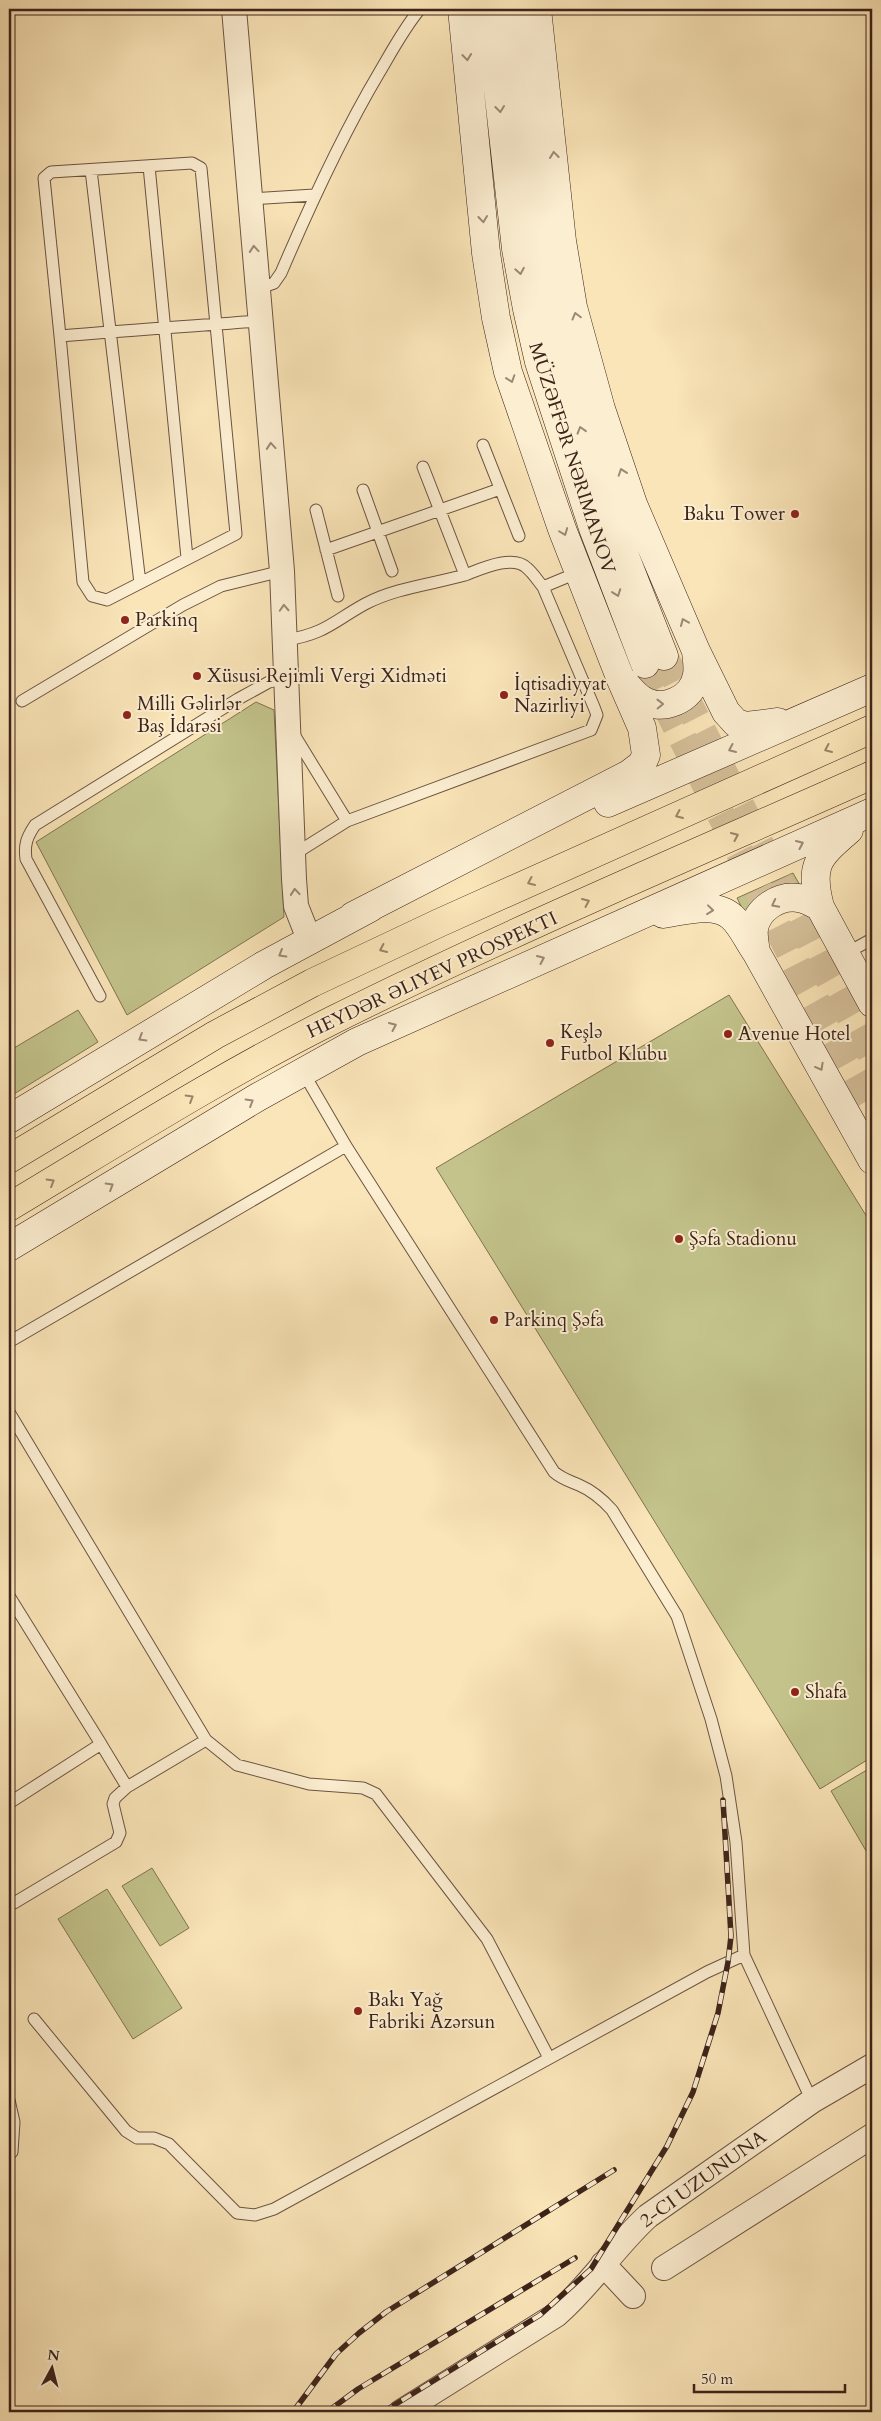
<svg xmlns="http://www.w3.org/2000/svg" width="881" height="2421" viewBox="0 0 881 2421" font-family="Cardo,serif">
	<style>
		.green { fill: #c3c38b; stroke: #807352 }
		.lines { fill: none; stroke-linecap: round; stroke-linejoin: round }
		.secondary-tunnel { stroke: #d4be98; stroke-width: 28; stroke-dasharray: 28 14; stroke-linecap: butt }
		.lane-casing { stroke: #6c5442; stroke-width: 13 }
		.street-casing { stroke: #6c5442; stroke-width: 26 }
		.secondary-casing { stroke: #3c231a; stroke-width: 29 }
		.highway-casing { stroke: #3c231a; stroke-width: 29 }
		.lane { stroke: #fceed1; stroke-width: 11 }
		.street { stroke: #fceed1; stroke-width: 24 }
		.secondary { stroke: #fceed1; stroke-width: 28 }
		.highway { stroke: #fae5b8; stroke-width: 28 }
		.rail-casing { stroke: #3c231a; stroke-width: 5.5 }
		.rail { stroke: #fceed1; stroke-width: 4; stroke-dasharray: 11; stroke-linecap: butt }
		.oneway { stroke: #9c8876 }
		.oneway2 { stroke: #9b8469 }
		.poi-dot { fill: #8f2418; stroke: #fceed1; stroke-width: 2 }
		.labels { text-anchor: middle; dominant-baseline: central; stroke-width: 4; stroke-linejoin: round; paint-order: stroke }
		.street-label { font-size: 19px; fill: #3c231a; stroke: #fceed1 }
		.poi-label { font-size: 19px; fill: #3c231a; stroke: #fceed1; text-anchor: start }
	</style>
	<rect width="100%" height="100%" fill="#fae5b8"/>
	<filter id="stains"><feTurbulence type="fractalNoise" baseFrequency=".004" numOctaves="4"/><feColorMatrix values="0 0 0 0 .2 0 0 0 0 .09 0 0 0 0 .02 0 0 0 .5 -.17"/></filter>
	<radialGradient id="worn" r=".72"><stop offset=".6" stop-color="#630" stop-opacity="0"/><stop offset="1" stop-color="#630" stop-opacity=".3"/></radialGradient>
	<!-- green -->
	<path class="green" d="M256,702L274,710L284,917L127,1015L36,842Z
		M793,873L801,887L745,914L737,898Z
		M729,995L872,1225V1757L820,1789L436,1168Z
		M78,1010L98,1042L9,1097V1051Z
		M872,1767V1861L831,1791Z
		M152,1868L189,1928L160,1946L122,1886Z
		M107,1889L182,2008L133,2039L58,1919Z"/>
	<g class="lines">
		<!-- secondary-tunnel -->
		<path class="secondary-tunnel" d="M664,656L828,977L872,1055
			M645,664L805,982L872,1101"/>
		<defs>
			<path id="lane" d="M149,166L187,558
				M91,170L140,583
				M250,199L314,195
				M257,289L274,283L281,273C310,205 341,137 379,73C392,51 404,28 420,9
				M60,336L44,178L51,172L192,163L201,168L236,534L107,600L92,596L83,582L60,336C127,330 193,326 260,321
				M483,445L519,536
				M423,467L465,575C481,569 513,554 527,568C533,573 538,581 543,587L579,572
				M363,490L392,571
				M316,510L338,596
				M326,550L500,489
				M286,640C325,634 334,621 365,604C395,588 433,584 465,575
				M22,701L183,605L221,586L282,571
				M293,733L347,821
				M293,855L347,821L591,730L597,715L594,707L543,587
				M845,954L872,939
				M100,996L26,859C24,844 27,837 35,825L238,699L269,682L288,678
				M303,1072L346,1146L554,1472C562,1479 570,1481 579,1485C593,1491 603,1500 612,1510L677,1616L711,1719L726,1776L736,1842L744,1955
				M9,1342L346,1146
				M9,1412L206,1740L127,1787L115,1798L113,1804L120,1833L116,1842L14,1903
				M9,1596L101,1744L9,1803
				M206,1740L237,1765L309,1784L363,1788L376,1794L487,1939L549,2058
				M101,1744L127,1787
				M34,2019L126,2131L137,2138H154L169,2144L237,2213L255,2215L274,2209L707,1972L744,1955L812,2101
				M9,2100L14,2122L12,2152L9,2155"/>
			<path id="street" d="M234,9L282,571L294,879L296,906L309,939
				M603,2264L633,2296
				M664,2268L872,2136
				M401,2412L556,2315C590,2286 615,2246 648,2216L812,2101L872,2066"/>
			<path id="secondary" d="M489,9L516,249L527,309L539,362L593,528L645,664
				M511,9L536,244L547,310L583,436L610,518L664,656
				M537,9L562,241L573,307L601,409L633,504L696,651L726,712L736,723L746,726L778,722
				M624,682C629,688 635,695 641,699C661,713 693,700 697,675C698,668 697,659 696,652
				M608,803L872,688
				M849,830C818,857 809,864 820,907L872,1003
				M663,914C683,911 715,901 732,917C742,926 748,941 756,952L872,1160
				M353,916L629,774L642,764L646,755L642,728L621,680L562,529L508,372L496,318L486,253L462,9
				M756,952C755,945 753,936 754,929C757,909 779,895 798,898C807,899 813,903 820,907
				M9,1119L264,965L370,908
				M9,1247L258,1097L357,1042L872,812"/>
			<path id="highway" d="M9,1159L215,1035L312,983L439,923L872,729
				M9,1207C116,1143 221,1076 333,1020C509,932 692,855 872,775"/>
		</defs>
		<!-- lane casing -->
		<use href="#lane" class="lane-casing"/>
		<!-- street casing -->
		<use href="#street" class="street-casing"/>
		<!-- secondary casing -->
		<use href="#secondary" class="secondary-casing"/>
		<!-- highway casing -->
		<use href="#highway" class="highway-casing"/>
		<!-- lane -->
		<use href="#lane" class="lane"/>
		<!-- street -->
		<use href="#street" class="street"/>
		<!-- secondary -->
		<use href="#secondary" class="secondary"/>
		<!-- highway -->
		<use href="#highway" class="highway"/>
		<defs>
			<path id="rail" d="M293,2412L336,2354L359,2333L386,2312L614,2170
				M327,2412L358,2389L575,2258
				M383,2412L540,2315L591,2269L667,2146L693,2092L718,2013L728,1962L731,1936L723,1800"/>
		</defs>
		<!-- rail casing -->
		<use href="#rail" class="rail-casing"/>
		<!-- rail -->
		<use href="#rail" class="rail"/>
	</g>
	<!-- one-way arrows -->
	<defs><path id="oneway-chevron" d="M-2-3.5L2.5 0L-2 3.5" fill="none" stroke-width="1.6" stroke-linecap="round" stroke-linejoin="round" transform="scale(1.25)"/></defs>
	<g class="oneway">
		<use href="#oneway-chevron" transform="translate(467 57) rotate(84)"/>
		<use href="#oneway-chevron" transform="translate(500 109) rotate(83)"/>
		<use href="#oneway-chevron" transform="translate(554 155) rotate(-97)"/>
		<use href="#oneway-chevron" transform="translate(483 219) rotate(84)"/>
		<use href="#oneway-chevron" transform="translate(254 249) rotate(-95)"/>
		<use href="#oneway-chevron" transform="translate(520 271) rotate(80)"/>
		<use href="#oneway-chevron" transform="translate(576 316) rotate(-105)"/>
		<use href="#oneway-chevron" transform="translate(511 379) rotate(71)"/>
		<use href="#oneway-chevron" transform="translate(581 430) rotate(-107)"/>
		<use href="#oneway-chevron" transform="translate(271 446) rotate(-95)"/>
		<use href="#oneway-chevron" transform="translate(622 472) rotate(-109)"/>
		<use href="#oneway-chevron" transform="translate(564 532) rotate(69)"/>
		<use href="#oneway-chevron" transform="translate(617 593) rotate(70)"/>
		<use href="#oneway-chevron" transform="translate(284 608) rotate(-93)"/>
		<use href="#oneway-chevron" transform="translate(684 622) rotate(-113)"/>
		<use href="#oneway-chevron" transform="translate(660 704) rotate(-1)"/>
		<use href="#oneway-chevron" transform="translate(732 749) rotate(156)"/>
		<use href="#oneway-chevron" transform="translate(800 844) rotate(-24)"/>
		<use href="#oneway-chevron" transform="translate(295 892) rotate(-95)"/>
		<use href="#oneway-chevron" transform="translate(775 904) rotate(153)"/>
		<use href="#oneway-chevron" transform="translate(710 910) rotate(6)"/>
		<use href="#oneway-chevron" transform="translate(282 954) rotate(150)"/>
		<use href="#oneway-chevron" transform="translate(541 959) rotate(-24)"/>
		<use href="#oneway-chevron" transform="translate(393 1026) rotate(-24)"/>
		<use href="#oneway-chevron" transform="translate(142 1038) rotate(149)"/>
		<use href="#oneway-chevron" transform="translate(820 1067) rotate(61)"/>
		<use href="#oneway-chevron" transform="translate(250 1102) rotate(-31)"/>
		<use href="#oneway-chevron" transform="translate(110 1186) rotate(-31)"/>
	</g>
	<g class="oneway2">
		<use href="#oneway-chevron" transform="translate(828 749) rotate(156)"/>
		<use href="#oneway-chevron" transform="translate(679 815) rotate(156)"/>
		<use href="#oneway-chevron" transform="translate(735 836) rotate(-24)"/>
		<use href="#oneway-chevron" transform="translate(531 882) rotate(156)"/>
		<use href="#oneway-chevron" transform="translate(586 902) rotate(-24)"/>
		<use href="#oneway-chevron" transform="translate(383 949) rotate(155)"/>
		<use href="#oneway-chevron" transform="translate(190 1098) rotate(-31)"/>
		<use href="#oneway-chevron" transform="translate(51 1182) rotate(-31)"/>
	</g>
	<!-- markers -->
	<g class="poi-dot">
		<circle cx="795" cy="514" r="5"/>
		<circle cx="125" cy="620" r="5"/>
		<circle cx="197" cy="676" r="5"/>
		<circle cx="504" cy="695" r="5"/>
		<circle cx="127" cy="715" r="5"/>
		<circle cx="728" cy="1034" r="5"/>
		<circle cx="550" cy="1043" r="5"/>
		<circle cx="679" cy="1239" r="5"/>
		<circle cx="494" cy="1320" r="5"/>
		<circle cx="795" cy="1692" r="5"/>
		<circle cx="358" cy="2011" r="5"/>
	</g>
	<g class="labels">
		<!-- street labels -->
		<g class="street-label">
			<text transform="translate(572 458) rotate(72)">MÜZƏFFƏR NƏRIMANOV</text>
			<text transform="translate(432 975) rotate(-25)">HEYDƏR ƏLIYEV PROSPEKTI</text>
			<text transform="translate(703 2179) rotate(-36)">2-CI UZUNUNA</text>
		</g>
		<!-- poi labels -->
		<g class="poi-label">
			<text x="785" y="514" text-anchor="end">Baku Tower</text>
			<text x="135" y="620">Parkinq</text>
			<text x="207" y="676">Xüsusi Rejimli Vergi Xidməti</text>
			<text x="514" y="684">İqtisadiyyat<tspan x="514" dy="22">Nazirliyi</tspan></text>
			<text x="137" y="704">Milli Gəlirlər<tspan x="137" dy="22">Baş İdarəsi</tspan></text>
			<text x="560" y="1032">Keşlə<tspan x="560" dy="22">Futbol Klubu</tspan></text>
			<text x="738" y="1034">Avenue Hotel</text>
			<text x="689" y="1239">Şəfa Stadionu</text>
			<text x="504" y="1320">Parkinq Şəfa</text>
			<text x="805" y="1692">Shafa</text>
			<text x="368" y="2000">Bakı Yağ<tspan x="368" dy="22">Fabriki Azərsun</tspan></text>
		</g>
	</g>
	<!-- margin -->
	<rect width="881" height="2421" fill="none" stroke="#fae5b8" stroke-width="30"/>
	<rect x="10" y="10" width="861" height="2401" fill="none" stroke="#3c231a" stroke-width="2.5"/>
	<rect x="15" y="15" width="851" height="2391" fill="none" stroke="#3c231a"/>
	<!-- north arrow -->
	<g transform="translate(52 2368) rotate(7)" stroke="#fceed1" stroke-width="4" paint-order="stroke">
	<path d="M0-4L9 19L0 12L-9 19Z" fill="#3c231a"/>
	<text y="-8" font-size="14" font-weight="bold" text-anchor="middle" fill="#3c231a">N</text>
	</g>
	<!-- scale -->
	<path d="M694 2384v8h151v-8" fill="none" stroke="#3c231a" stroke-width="2.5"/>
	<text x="701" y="2384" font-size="15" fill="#3c231a" stroke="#fceed1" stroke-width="4" paint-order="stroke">50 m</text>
	<rect width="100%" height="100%" filter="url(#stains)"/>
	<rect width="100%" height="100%" fill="url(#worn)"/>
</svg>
